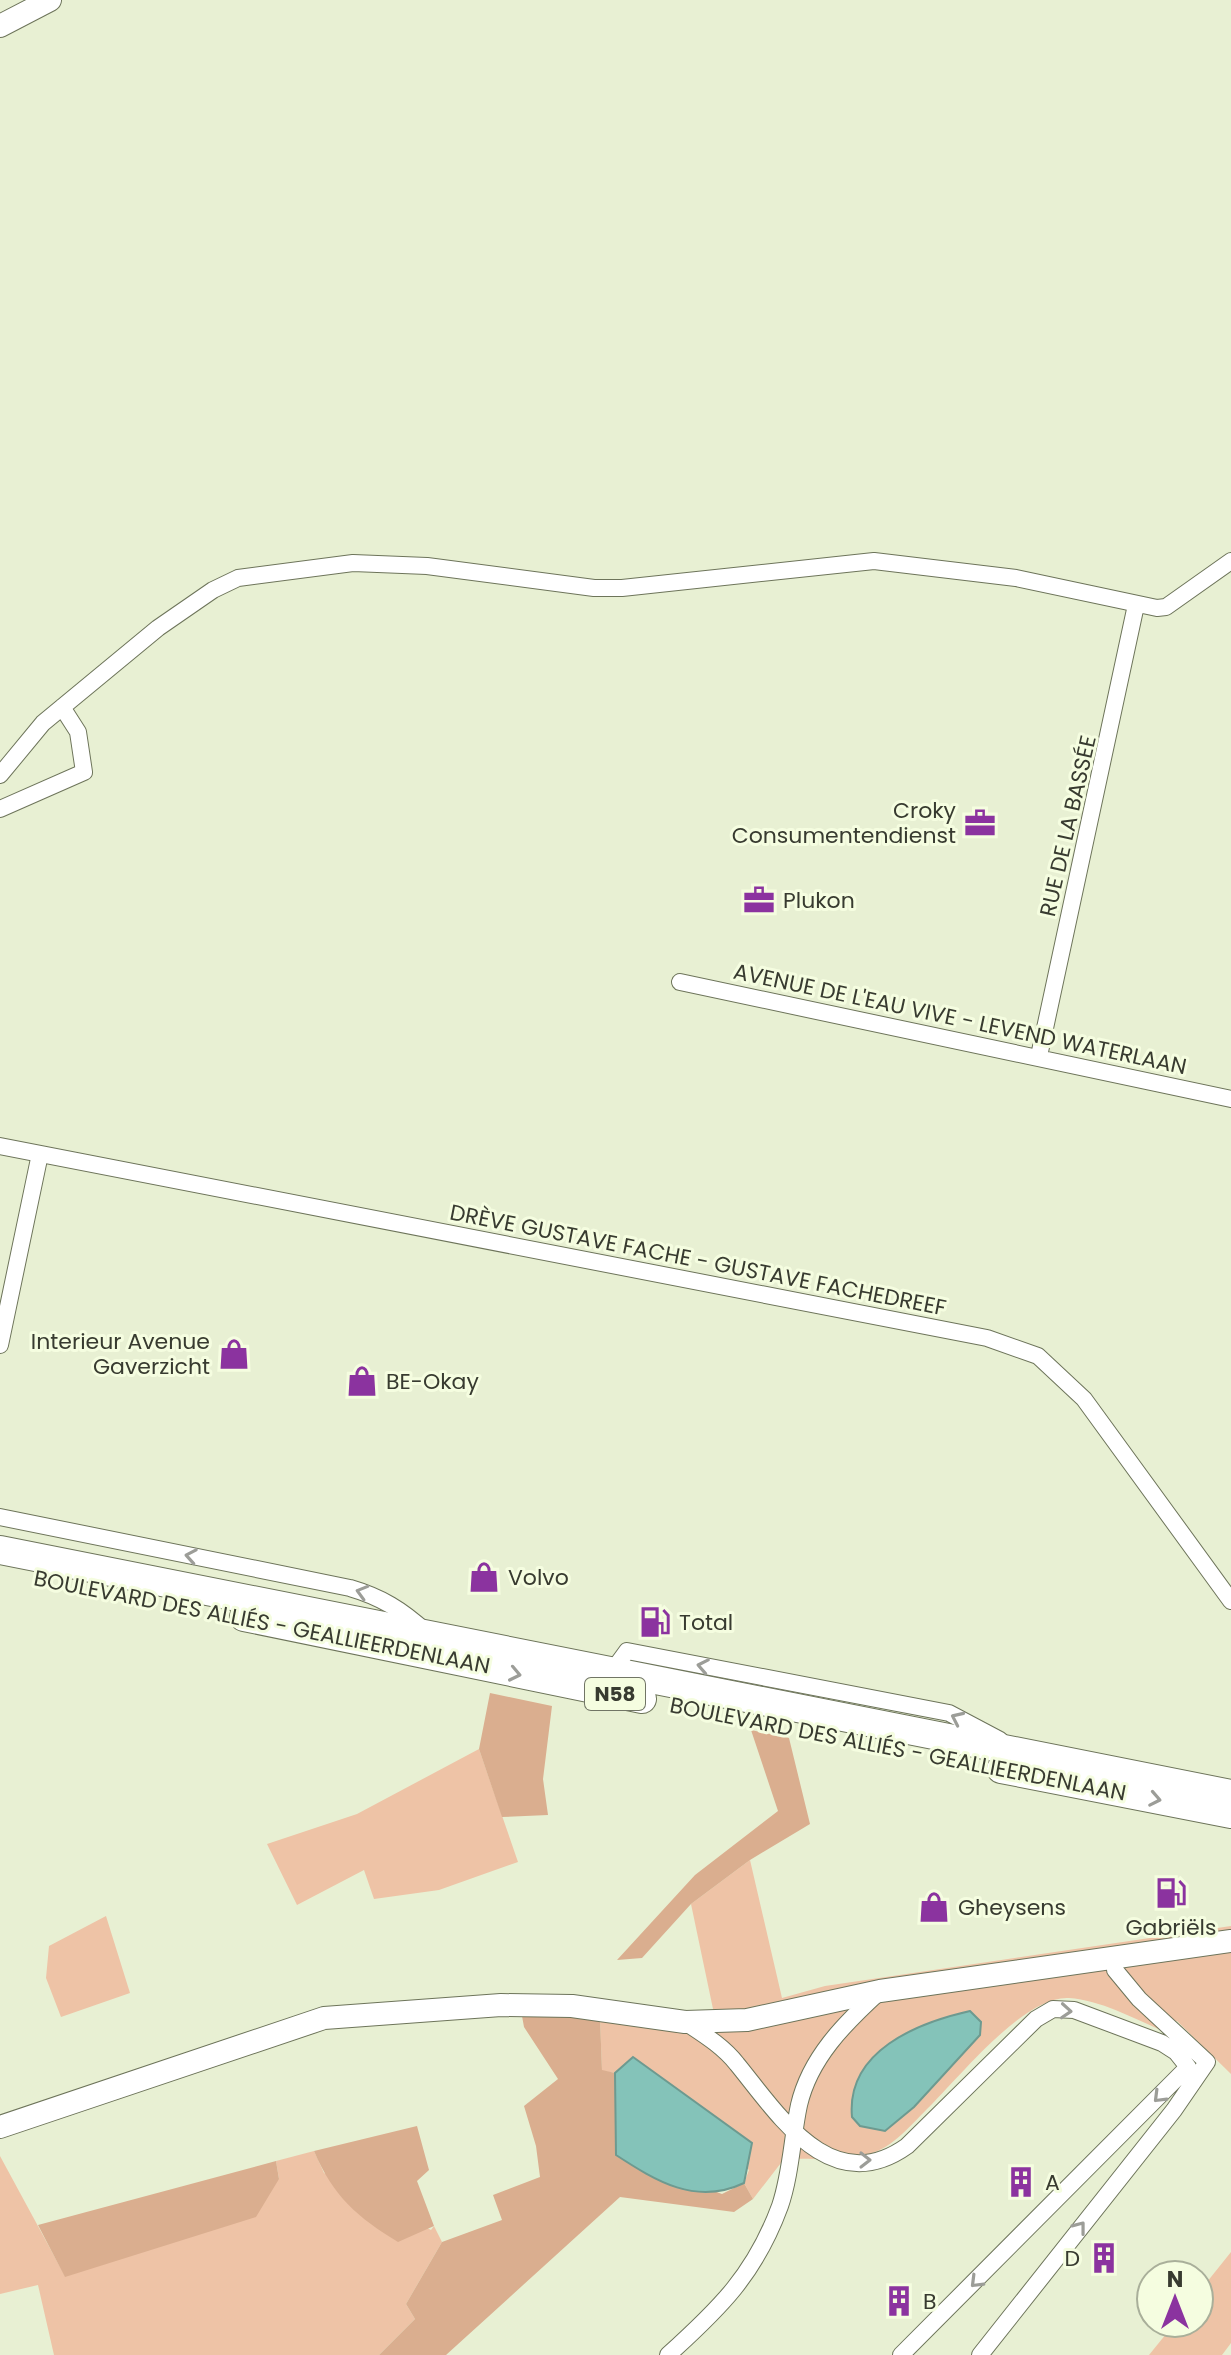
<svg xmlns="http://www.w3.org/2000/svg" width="1231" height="2355" viewBox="0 0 1231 2355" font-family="Poppins,sans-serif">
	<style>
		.green { fill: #eec3a6 }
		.forest { fill: #daae8f }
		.water { fill: #84c3b9; stroke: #6d9a90; stroke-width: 2 }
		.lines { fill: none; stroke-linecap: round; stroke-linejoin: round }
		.street-casing { stroke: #6d745a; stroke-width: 18 }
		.secondary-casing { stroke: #6d745a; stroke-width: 24 }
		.highway-casing { stroke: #6d745a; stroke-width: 30 }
		.street { stroke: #fff; stroke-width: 16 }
		.secondary { stroke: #fff; stroke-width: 22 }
		.highway { stroke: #fff; stroke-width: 28 }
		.oneway { stroke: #9c9d98 }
		.labels { text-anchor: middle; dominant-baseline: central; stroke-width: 6; stroke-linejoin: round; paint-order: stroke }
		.shield { fill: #f5fde0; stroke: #717565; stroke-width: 2 }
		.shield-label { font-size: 20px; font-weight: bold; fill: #383b30 }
		.poi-label { font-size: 22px; fill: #383b30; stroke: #f5fde0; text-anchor: start }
		.street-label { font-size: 22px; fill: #383b30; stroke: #f5fde0 }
	</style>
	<rect width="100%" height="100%" fill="#e8f0d3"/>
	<!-- green -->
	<path class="green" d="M479,1749L518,1862L439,1890L374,1899L364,1870L297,1905L267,1844L357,1814Z
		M750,1860L782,1998L825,1986L1231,1926V2074L1177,2021L1161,2030C1133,2018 1100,2000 1069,1998C1024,1995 958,2079 927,2109C909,2127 894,2146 870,2154C845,2162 810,2158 784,2159L753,2199L744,2183L749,2170L633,2057L615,2073L602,2071L600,2018L717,2028L691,1904Z
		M106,1916L130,1993L61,2017L46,1978L49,1946Z
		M314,2151L324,2173L431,2230L434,2226L442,2242L406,2304L415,2319L379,2355H54L38,2285L0,2294V2156L65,2276L279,2179L276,2161Z
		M1231,2252V2343L1222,2355H1149L1175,2323H1199V2292Z"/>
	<!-- forest -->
	<path class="forest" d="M490,1693L552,1706L543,1779L548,1815L502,1817L479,1749Z
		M751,1730L789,1738L810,1824L750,1860L691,1904L642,1958L617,1960L695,1875L778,1811Z
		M522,2016L600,2018L602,2070L615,2073L616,2155L722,2194L744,2183L753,2199L734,2212L620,2197L446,2355H379L415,2319L406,2304L442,2242L502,2220L493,2195L540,2177L536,2146L524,2106L558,2079L524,2027Z
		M417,2126L429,2170L417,2181L434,2226L398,2242C357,2217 333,2196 314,2151Z
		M276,2161L279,2179L256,2217L65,2277L38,2225Z"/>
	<!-- water -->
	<path class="water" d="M970,2011L981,2022L980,2035L914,2107L885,2131L860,2126L852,2117C846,2051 917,2023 970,2011Z
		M633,2057L752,2143L744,2183C696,2206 656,2181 616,2155L615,2073Z"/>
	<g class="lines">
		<defs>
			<path id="street" d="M0,775L43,723L158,628L213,590L238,578L353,563L427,566L594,588H622L874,561L1016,578L1157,608L1166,607L1231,561
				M0,809L84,772L78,732L62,707
				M680,982L1231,1099
				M1039,1056L1136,605
				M0,1146L987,1338L1038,1356L1084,1399L1231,1601
				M0,1345L40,1154
				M0,1517L350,1588C381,1597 402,1610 426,1632
				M611,1673L627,1651L949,1713L1000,1740
				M685,2022C703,2034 723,2046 737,2064C778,2114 831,2200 907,2146L1036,2019L1053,2009L1074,2010L1162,2043L1176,2052L1188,2067L901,2355
				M668,2355C720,2308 755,2274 780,2206C791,2174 792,2138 799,2105C810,2058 844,2024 879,1992
				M980,2355L1174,2110L1207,2062L1139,1999L1115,1970L1116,1959"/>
			<path id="secondary" d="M0,26L50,0
				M0,2127L324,2018L501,2005L572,2006L685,2022L747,2020L880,1991L1231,1941"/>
			<path id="highway" d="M0,1550L1231,1794
				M244,1617L642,1699
				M1001,1769L1231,1814"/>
		</defs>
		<!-- street casing -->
		<use href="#street" class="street-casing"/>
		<!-- secondary casing -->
		<use href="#secondary" class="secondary-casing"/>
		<!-- highway casing -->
		<use href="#highway" class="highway-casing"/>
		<!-- street -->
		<use href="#street" class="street"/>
		<!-- secondary -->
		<use href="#secondary" class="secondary"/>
		<!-- highway -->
		<use href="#highway" class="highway"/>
	</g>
	<!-- one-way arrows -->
	<defs><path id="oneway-chevron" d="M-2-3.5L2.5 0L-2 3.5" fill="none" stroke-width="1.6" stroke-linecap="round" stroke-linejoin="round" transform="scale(2)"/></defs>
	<g class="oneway">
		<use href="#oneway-chevron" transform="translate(191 1556) rotate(-170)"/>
		<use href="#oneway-chevron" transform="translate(362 1592) rotate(-164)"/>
		<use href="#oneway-chevron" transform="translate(703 1666) rotate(-169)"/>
		<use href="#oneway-chevron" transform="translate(515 1674) rotate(12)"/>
		<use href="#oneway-chevron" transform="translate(957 1718) rotate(-155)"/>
		<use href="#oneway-chevron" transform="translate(1155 1799) rotate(11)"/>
		<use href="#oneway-chevron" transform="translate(1066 2011) rotate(4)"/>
		<use href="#oneway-chevron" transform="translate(1159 2097) rotate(135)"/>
		<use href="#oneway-chevron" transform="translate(865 2160)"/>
		<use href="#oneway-chevron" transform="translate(1080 2227) rotate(-52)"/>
		<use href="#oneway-chevron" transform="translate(976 2282) rotate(135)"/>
	</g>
	<!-- icons -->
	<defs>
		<symbol id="office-bare" viewBox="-9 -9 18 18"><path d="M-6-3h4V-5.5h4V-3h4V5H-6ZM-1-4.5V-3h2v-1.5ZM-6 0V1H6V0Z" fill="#8b339f" stroke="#f5fde0" stroke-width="2.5" paint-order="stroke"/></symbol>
		<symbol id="shop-bare" viewBox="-9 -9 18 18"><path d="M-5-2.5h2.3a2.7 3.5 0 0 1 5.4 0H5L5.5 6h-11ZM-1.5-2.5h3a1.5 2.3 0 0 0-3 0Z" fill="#8b339f" stroke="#f5fde0" stroke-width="2.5" paint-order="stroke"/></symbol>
		<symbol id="fuel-bare" viewBox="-9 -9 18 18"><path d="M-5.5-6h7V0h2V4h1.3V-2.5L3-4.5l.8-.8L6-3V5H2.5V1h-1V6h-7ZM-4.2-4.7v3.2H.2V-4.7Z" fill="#8b339f" stroke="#f5fde0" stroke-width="2.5" paint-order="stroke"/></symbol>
		<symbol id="building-bare" viewBox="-9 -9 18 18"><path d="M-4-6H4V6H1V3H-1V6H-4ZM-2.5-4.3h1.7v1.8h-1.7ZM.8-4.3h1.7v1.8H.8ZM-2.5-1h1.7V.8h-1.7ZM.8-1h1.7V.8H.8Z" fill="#8b339f" stroke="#f5fde0" stroke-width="2.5" paint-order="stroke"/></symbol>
	</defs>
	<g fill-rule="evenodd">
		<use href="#office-bare" x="958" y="801" width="44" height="44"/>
		<use href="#office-bare" x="737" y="878" width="44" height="44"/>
		<use href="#shop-bare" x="212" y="1332" width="44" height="44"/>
		<use href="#shop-bare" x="340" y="1359" width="44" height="44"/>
		<use href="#shop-bare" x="462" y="1555" width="44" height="44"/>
		<use href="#fuel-bare" x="633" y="1600" width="44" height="44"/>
		<use href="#fuel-bare" x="1149" y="1871" width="44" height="44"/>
		<use href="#shop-bare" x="912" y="1885" width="44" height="44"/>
		<use href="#building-bare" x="999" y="2160" width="44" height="44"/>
		<use href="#building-bare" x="1082" y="2236" width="44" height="44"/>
		<use href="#building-bare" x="877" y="2279" width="44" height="44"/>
	</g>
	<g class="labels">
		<!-- shield labels -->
		<rect class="shield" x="585" y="1678" width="60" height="32" rx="6"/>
		<g class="shield-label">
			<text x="615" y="1694">N58</text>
		</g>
		<!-- poi labels -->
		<g class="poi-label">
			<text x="956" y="810" text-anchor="end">Croky<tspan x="956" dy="25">Consumentendienst</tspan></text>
			<text x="783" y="900">Plukon</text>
			<text x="210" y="1341" text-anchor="end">Interieur Avenue<tspan x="210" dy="25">Gaverzicht</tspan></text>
			<text x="386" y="1381">BE-Okay</text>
			<text x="508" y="1577">Volvo</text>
			<text x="679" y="1622">Total</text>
			<text x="958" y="1907">Gheysens</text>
			<text x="1171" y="1927" text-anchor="middle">Gabriëls</text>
			<text x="1045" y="2182">A</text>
			<text x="1080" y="2258" text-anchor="end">D</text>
			<text x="923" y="2301">B</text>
		</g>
		<!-- street labels -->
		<g class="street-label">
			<text transform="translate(1068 826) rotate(-77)">RUE DE LA BASSÉE</text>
			<text transform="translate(960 1019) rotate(12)">AVENUE DE L'EAU VIVE - LEVEND WATERLAAN</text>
			<text transform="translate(698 1260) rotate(11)">DRÈVE GUSTAVE FACHE - GUSTAVE FACHEDREEF</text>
			<text transform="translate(262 1622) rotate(11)">BOULEVARD DES ALLIÉS - GEALLIEERDENLAAN</text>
			<text transform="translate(898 1749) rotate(11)">BOULEVARD DES ALLIÉS - GEALLIEERDENLAAN</text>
		</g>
	</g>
	<!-- north arrow -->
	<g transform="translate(1175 2299)"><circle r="38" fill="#f5fde0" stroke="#a9af9a" stroke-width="2"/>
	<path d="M0-6L14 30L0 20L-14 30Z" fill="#8b339f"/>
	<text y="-12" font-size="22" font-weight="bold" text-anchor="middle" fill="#383b30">N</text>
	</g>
</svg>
